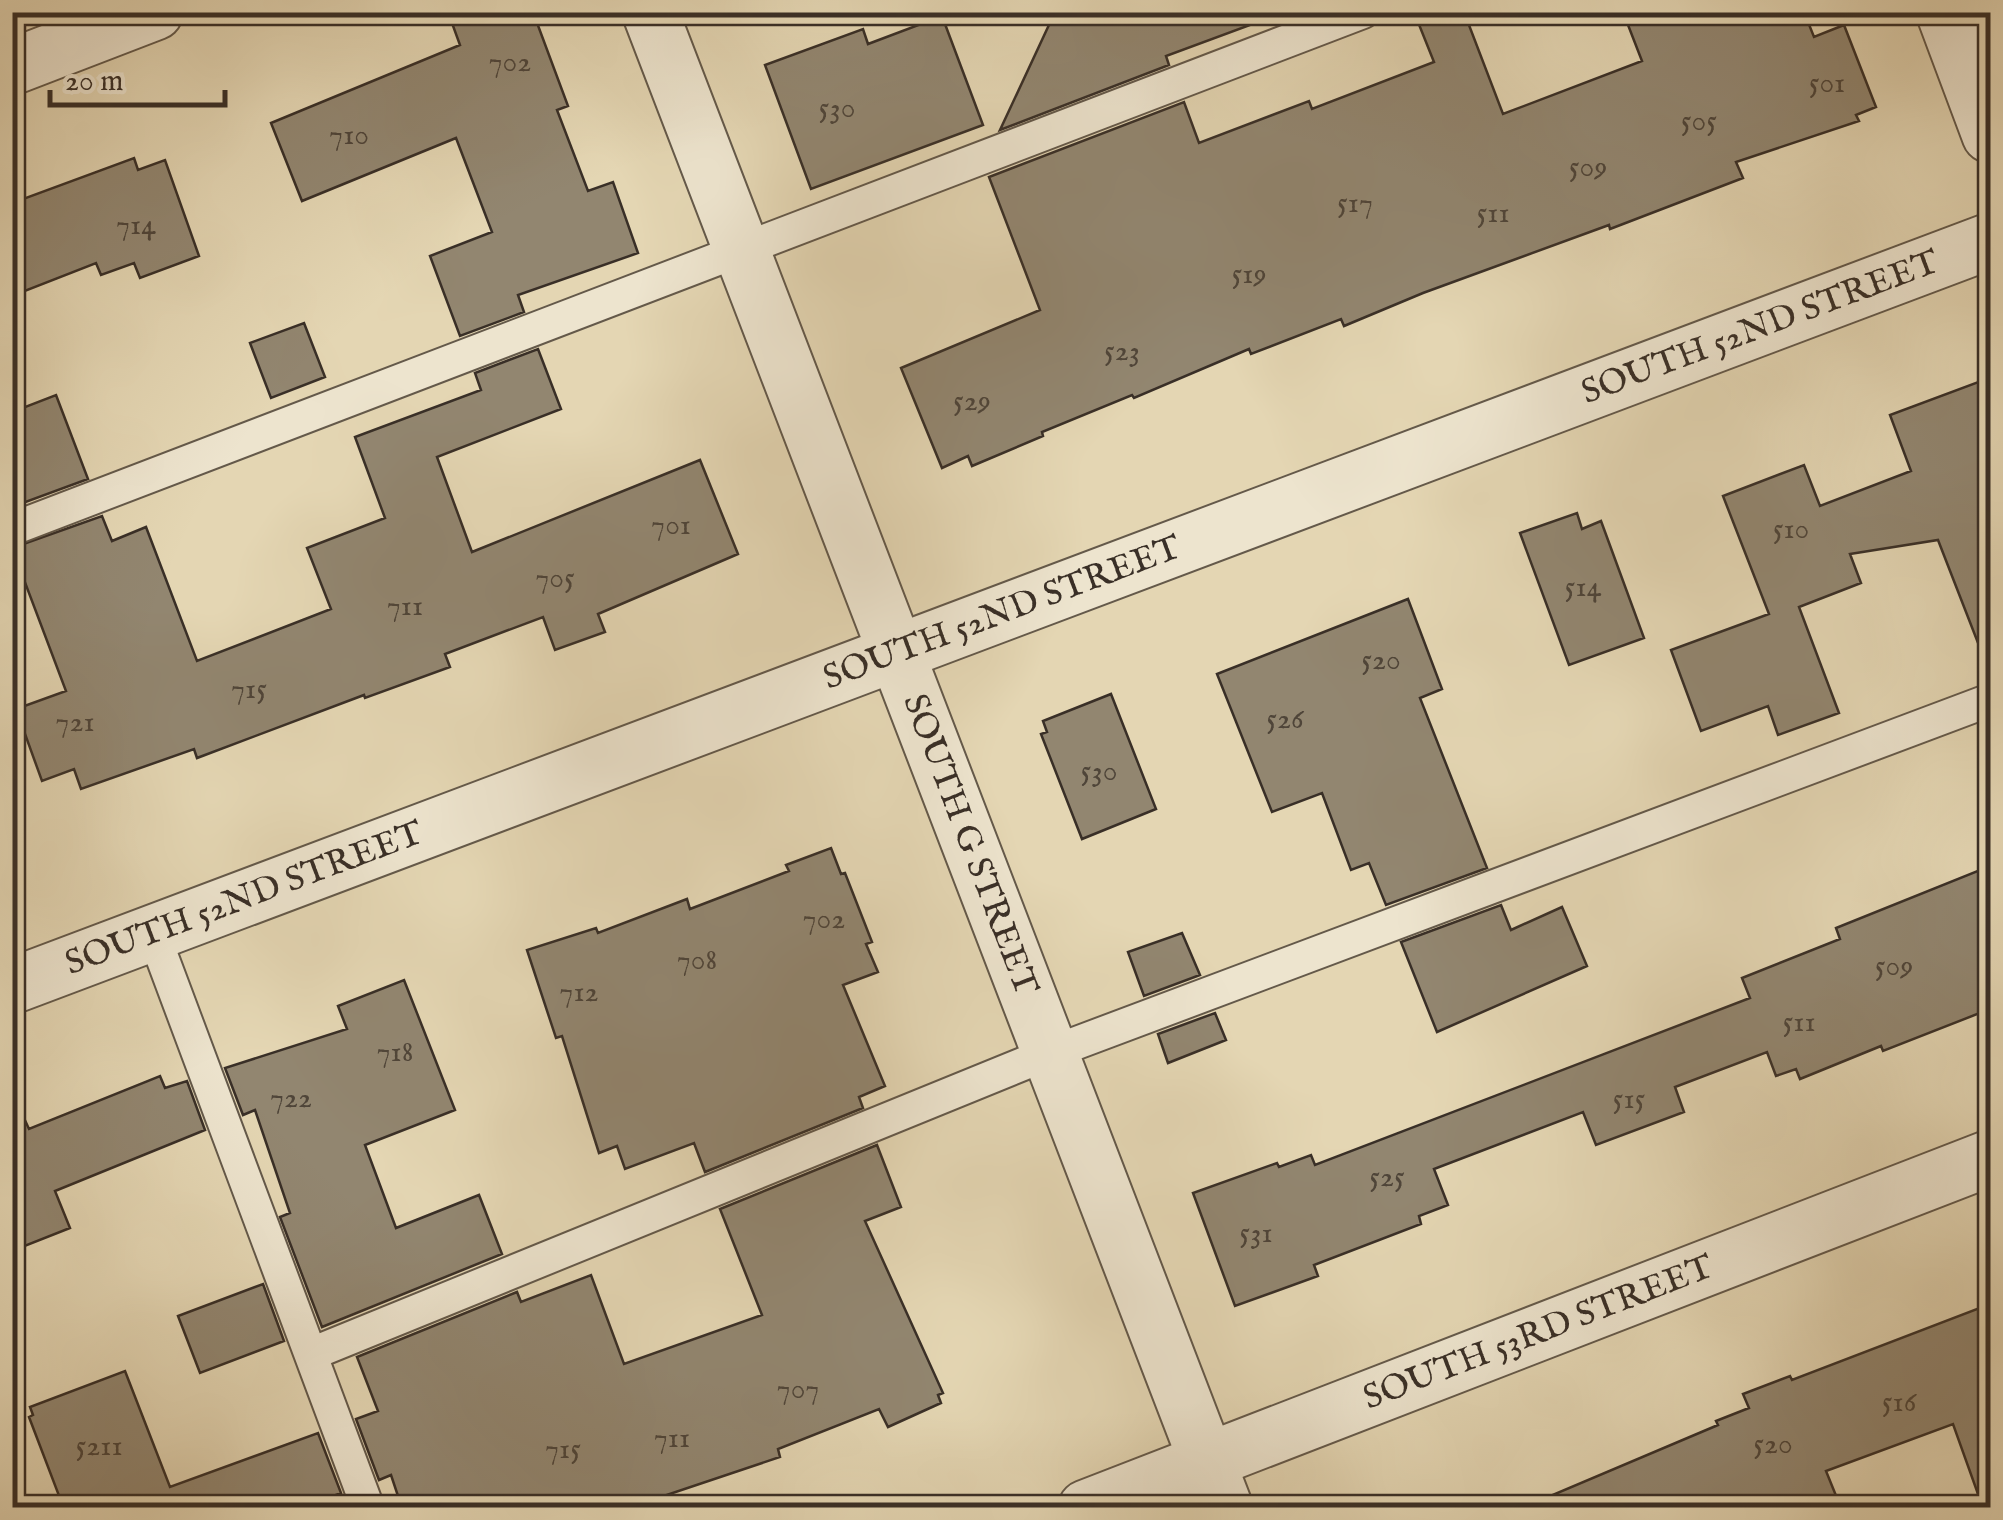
<svg xmlns="http://www.w3.org/2000/svg" width="2003" height="1520" viewBox="0 0 2003 1520" font-family="'IM FELL English',serif">
	<style>
		.building { fill: #928670; stroke: #392f27; stroke-width: 2.5 }
		.lines { fill: none; stroke-linecap: round; stroke-linejoin: round }
		.lane-casing { stroke: #64594a; stroke-width: 36 }
		.street-casing { stroke: #64594a; stroke-width: 59 }
		.lane { stroke: #ede4ce; stroke-width: 32 }
		.street { stroke: #ede4ce; stroke-width: 55 }
		.labels { text-anchor: middle; dominant-baseline: central; stroke-width: 9; stroke-linejoin: round; paint-order: stroke }
		.number-label { font-size: 30px; fill: #4f4539 }
		.street-label { font-size: 35px; fill: #392f27; stroke: #ede4ce }
	</style>
	<rect width="100%" height="100%" fill="#e4d6b3"/>
	<filter id="stains"><feTurbulence type="fractalNoise" baseFrequency=".002" numOctaves="4"/><feColorMatrix values="0 0 0 0 .2 0 0 0 0 .09 0 0 0 0 .02 0 0 0 .5 -.17"/></filter>
	<radialGradient id="worn" r=".72"><stop offset=".6" stop-color="#630" stop-opacity="0"/><stop offset="1" stop-color="#630" stop-opacity=".3"/></radialGradient>
	<!-- building -->
	<path class="building" d="M448,12H533L568,106L557,110L588,191L613,182L638,253L518,295L524,312L460,336L430,256L492,232L456,138L302,201L271,123L460,45Z
		M1055,12H1268L1269,18L1166,56L1169,65L1000,130Z
		M1414,12H1464L1503,114L1642,61L1623,12H1804L1814,37L1844,25L1876,107L1856,115L1859,121L1736,162L1743,178L1610,229L1609,225L1423,293L1344,326L1341,319L1251,354L1249,349L1134,398L1132,395L1042,432L1043,436L972,466L968,456L942,468L901,368L1040,310L989,177L1184,102L1199,143L1309,101L1312,109L1434,62Z
		M942,16L983,125L811,189L765,65L863,29L868,44Z
		M134,158L138,170L165,160L199,256L140,278L134,263L101,275L96,263L12,296V203Z
		M304,323L325,377L271,398L250,343Z
		M538,349L561,409L437,457L472,552L700,460L738,554L598,614L605,632L555,650L543,617L445,654L450,667L365,698L364,695L197,758L194,749L81,789L74,769L42,781L16,709L66,691L12,548L102,516L112,541L146,527L197,661L331,609L307,548L385,518L355,437L481,390L475,373Z
		M1981,381L1990,406V666H1987L1938,540L1850,554L1861,583L1799,607L1839,713L1778,735L1768,706L1701,731L1671,650L1769,614L1723,496L1804,465L1820,506L1911,471L1890,415Z
		M56,395L88,479L12,507V412Z
		M1577,513L1582,529L1601,521L1644,638L1569,665L1520,533Z
		M1408,599L1442,689L1420,698L1487,868L1386,905L1369,863L1351,870L1322,793L1272,812L1217,674Z
		M1111,694L1156,809L1082,839L1041,734L1047,732L1043,721Z
		M831,848L841,874L845,873L872,942L866,944L878,972L843,985L885,1086L859,1097L863,1108L705,1172L694,1143L625,1169L617,1146L599,1153L562,1036L556,1038L527,950L596,928L598,933L687,899L690,909L789,871L786,865Z
		M1990,866V1009L1883,1051L1881,1046L1800,1079L1796,1069L1776,1076L1767,1052L1675,1087L1684,1112L1596,1145L1583,1112L1434,1169L1448,1205L1419,1216L1421,1224L1314,1265L1318,1276L1235,1306L1193,1193L1277,1163L1279,1167L1311,1155L1315,1165L1750,998L1742,978L1840,939L1836,928Z
		M1501,905L1511,930L1562,907L1587,966L1437,1032L1401,942Z
		M1182,933L1200,975L1144,996L1128,952Z
		M404,980L455,1110L365,1145L396,1228L479,1195L502,1254L322,1327L280,1217L290,1213L255,1110L243,1115L225,1068L347,1029L338,1006Z
		M1215,1013L1226,1040L1168,1063L1158,1034Z
		M160,1076L165,1088L187,1081L205,1130L55,1191L70,1228L12,1251V1092L29,1129Z
		M877,1145L901,1207L865,1221L943,1393L938,1395L941,1403L888,1427L879,1409L778,1449L780,1457L628,1508H402L391,1475L379,1480L356,1419L378,1411L357,1357L517,1292L521,1302L591,1275L624,1364L762,1315L720,1209Z
		M263,1284L284,1341L200,1373L178,1316Z
		M1990,1304V1508H1983L1953,1424L1826,1471L1841,1508H1522L1718,1425L1716,1421L1749,1408L1743,1394L1790,1376L1792,1380Z
		M125,1371L170,1487L318,1433L341,1493L303,1508H79L74,1496L61,1501L29,1417L33,1415L30,1407Z"/>
	<g class="lines">
		<defs>
			<path id="lane" d="M12,529L1363,12
				M153,933L368,1508
				M311,1354L1050,1053L1990,700"/>
			<g id="street">
				<path id="s1" d="M650,12L1225,1508"/>
				<path d="M1944,12L1990,135"/>
				<path d="M12,67L155,12"/>
				<path id="s2" d="M12,986L1990,241"/>
				<path id="s3" d="M1086,1508L1990,1158"/>
			</g>
		</defs>
		<!-- lane casing -->
		<use href="#lane" class="lane-casing"/>
		<!-- street casing -->
		<use href="#street" class="street-casing"/>
		<!-- lane -->
		<use href="#lane" class="lane"/>
		<!-- street -->
		<use href="#street" class="street"/>
	</g>
	<g class="labels">
		<!-- number labels -->
		<g class="number-label">
			<text x="510" y="63">702</text>
			<text x="1827" y="84">501</text>
			<text x="837" y="109">530</text>
			<text x="1699" y="122">505</text>
			<text x="349" y="136">710</text>
			<text x="1588" y="168">509</text>
			<text x="1355" y="204">517</text>
			<text x="1493" y="214">511</text>
			<text x="136" y="226">714</text>
			<text x="1249" y="275">519</text>
			<text x="1122" y="352">523</text>
			<text x="972" y="402">529</text>
			<text x="671" y="526">701</text>
			<text x="1791" y="530">510</text>
			<text x="555" y="579">705</text>
			<text x="1583" y="588">514</text>
			<text x="405" y="607">711</text>
			<text x="1381" y="661">520</text>
			<text x="249" y="690">715</text>
			<text x="1285" y="720">526</text>
			<text x="75" y="723">721</text>
			<text x="1099" y="772">530</text>
			<text x="824" y="920">702</text>
			<text x="697" y="961">708</text>
			<text x="1894" y="967">509</text>
			<text x="579" y="993">712</text>
			<text x="1799" y="1023">511</text>
			<text x="395" y="1053">718</text>
			<text x="291" y="1099">722</text>
			<text x="1629" y="1100">515</text>
			<text x="1387" y="1178">525</text>
			<text x="1256" y="1234">531</text>
			<text x="798" y="1390">707</text>
			<text x="1899" y="1403">516</text>
			<text x="672" y="1439">711</text>
			<text x="1773" y="1445">520</text>
			<text x="99" y="1447">5211</text>
			<text x="563" y="1450">715</text>
		</g>
		<!-- street labels -->
		<g class="street-label">
			<text stroke="none"><textPath href="#s2" startOffset="1868">SOUTH 52ND STREET</textPath></text>
			<text stroke="none"><textPath href="#s2" startOffset="1058">SOUTH 52ND STREET</textPath></text>
			<text stroke="none"><textPath href="#s1" startOffset="892">SOUTH G STREET</textPath></text>
			<text stroke="none"><textPath href="#s2" startOffset="248">SOUTH 52ND STREET</textPath></text>
			<text stroke="none"><textPath href="#s3" startOffset="485">SOUTH 53RD STREET</textPath></text>
		</g>
	</g>
	<!-- margin -->
	<rect width="2003" height="1520" fill="none" stroke="#e4d6b3" stroke-width="50"/>
	<rect x="15" y="15" width="1973" height="1490" fill="none" stroke="#392f27" stroke-width="5"/>
	<rect x="25" y="25" width="1953" height="1470" fill="none" stroke="#392f27" stroke-width="2.5"/>
	<!-- scale -->
	<path d="M50 90v15h175v-15" fill="none" stroke="#392f27" stroke-width="5"/>
	<text x="65" y="90" font-size="30" fill="#392f27" stroke="#ede4ce" stroke-width="8" paint-order="stroke">20 m</text>
	<rect width="100%" height="100%" filter="url(#stains)"/>
	<rect width="100%" height="100%" fill="url(#worn)"/>
</svg>
